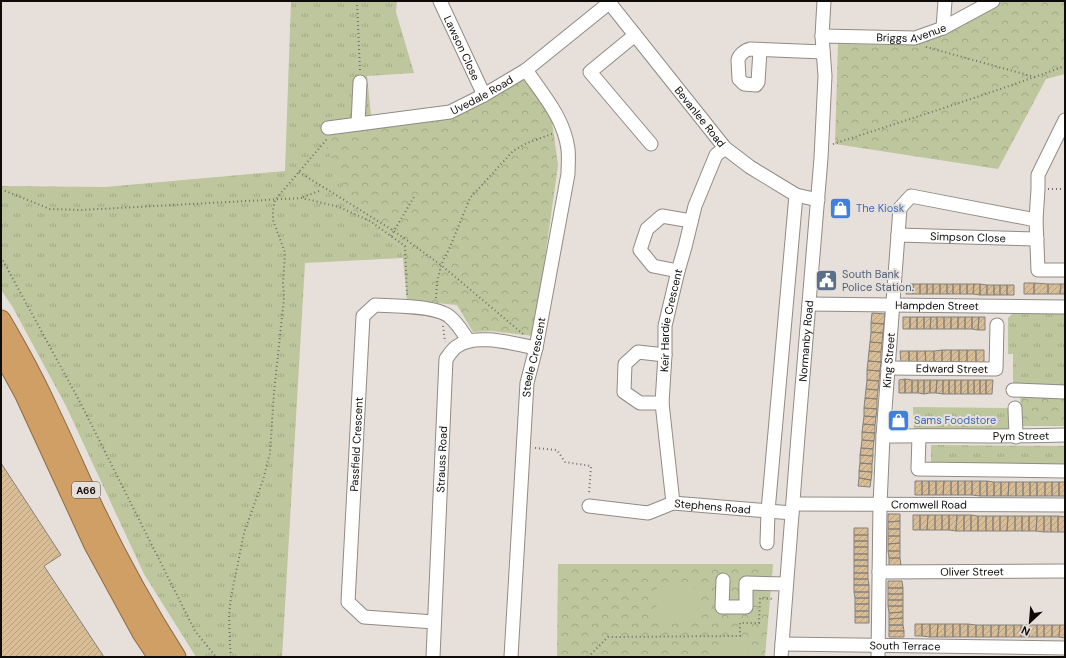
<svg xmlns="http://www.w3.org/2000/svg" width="1066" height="658" viewBox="0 0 1066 658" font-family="'DM Sans',sans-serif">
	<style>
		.grass { fill: url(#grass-tufts) }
		.forest { fill: url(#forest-crowns) }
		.garden { fill: #bdc69c }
		.building { fill: url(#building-hatch); stroke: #85817a }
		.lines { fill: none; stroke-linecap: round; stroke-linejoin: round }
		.minor-casing { stroke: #918a85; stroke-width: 15 }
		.highway-casing { stroke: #8c6b45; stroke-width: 21 }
		.path { stroke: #736f6b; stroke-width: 2; stroke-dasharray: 1 3; stroke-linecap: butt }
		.minor { stroke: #fff; stroke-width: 13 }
		.highway { stroke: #d09f66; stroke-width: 19 }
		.labels { text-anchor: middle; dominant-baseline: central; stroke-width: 4; stroke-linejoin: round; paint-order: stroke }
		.shield { fill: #e7e0da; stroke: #4f4b48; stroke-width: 1 }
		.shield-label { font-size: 10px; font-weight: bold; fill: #0e0b09 }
		.street-label { font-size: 11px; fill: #0e0b09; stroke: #e7e0da }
		.shop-label { font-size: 11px; fill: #366cbe; stroke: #e7e0da; text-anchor: start }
		.service-label { font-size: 11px; fill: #4e5e75; stroke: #e7e0da; text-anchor: start }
	</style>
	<defs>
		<pattern id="grass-tufts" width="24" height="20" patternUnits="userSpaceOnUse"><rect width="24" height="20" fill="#bdc69c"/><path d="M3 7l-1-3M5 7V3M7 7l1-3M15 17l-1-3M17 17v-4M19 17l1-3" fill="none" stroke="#a1a985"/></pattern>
		<pattern id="forest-crowns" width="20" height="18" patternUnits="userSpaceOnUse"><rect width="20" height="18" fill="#bdc69c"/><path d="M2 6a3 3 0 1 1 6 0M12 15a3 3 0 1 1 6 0" fill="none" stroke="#a1a985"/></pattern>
		<pattern id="building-hatch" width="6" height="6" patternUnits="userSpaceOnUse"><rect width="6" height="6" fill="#d9bd96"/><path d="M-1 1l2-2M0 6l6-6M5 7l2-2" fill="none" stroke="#b9a180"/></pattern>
	</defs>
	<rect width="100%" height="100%" fill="#e7e0da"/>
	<!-- grass -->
	<path class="grass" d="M291,1H397L396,12L414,73L367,76L372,124L323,136L353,211L402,248L403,258L305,263L282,657H196L144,574L66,406L12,306L1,290V186L105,187L285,171Z
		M1013,313L1065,314V385H1013V354H1008V318Z
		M913,407L1009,408L1008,430L914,429Z
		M931,445L1065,446V468L931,467Z"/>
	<!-- forest -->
	<path class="forest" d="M1003,1H1065V74L1046,79L998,169L835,144L838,44L909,45L948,31Z
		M523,73L552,121L558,165L534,336L491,331L473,332L457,305L407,300L402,248L353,211L322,136L372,124L455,113Z
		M1020,396H1065V426H1022Z
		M558,564H773L765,657H557Z"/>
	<!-- garden -->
	<path class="garden" d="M657,586L699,588L698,621L656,620Z
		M719,639H749L748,657H718Z"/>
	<!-- building -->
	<path class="building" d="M1024,283H1034V294H1024Z
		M1034,283L1048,284V294H1034Z
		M907,284H913V294H906Z
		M913,284H920V294H913Z
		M920,284H927V294H920Z
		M927,284H933V294H927Z
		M933,284H940V294H933Z
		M940,284H947V294H940Z
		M947,284H953V294H947Z
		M953,284H960V294H953Z
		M960,284H967V294H960Z
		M967,284H974L973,294H967Z
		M974,284H980V295L973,294Z
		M980,284L987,285V295H980Z
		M1048,284H1061L1060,294H1048Z
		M1061,284H1065V294H1060Z
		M987,285H994V295H987Z
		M994,285H1000V295H994Z
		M1000,285H1007V295H1000Z
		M1007,285H1014V295H1007Z
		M872,313L885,314L884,324L871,323Z
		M903,317H910V329H903Z
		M910,317H917V329H910Z
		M917,317H924V329H917Z
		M924,317H931L930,329H924Z
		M931,317H937V329H930Z
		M937,317H944V329H937Z
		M944,317H951V329H944Z
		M951,317H958V329H951Z
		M958,317H965V329H958Z
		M965,317H972V329H965Z
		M972,317H979L978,330L972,329Z
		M979,317H985V330H978Z
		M871,323L884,324L883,333L871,332Z
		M871,332L883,333L882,343L870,342Z
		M870,342L882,343L881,352L869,351Z
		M942,350H951V363H942Z
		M942,350V363H934V351Z
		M951,350H959V363H951Z
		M959,350H967V363H959Z
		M967,350H976V363H967Z
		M976,350H984V363H976Z
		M869,351L881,352V362L868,361Z
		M900,351H909V363H901Z
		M909,351H917V363H909Z
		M917,351H925L926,363H917Z
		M925,351H934V363H926Z
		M868,361L881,362L880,371L867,370Z
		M867,370L880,371L879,381L867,380Z
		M905,379L912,380V393H905Z
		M905,379V393H899V380Z
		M867,380L879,381L878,390L866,389Z
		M912,380H918V393H912Z
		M918,380H924V394L918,393Z
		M924,380H930V393L924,394Z
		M930,380H937L936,393H930Z
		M937,380H943V394L936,393Z
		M943,380H949V394H943Z
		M949,380H955V394H949Z
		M955,380H961V394H955Z
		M961,380H968V394H961Z
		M968,380H974V394H968Z
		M974,380H980V394H974Z
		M980,380H986V394H980Z
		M986,380H993L992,394H986Z
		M866,389L878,390L877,399L865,398Z
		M865,398L877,399V409L864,408Z
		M864,408L877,409L876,417L864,416Z
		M864,416L876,417L875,425L863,424Z
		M863,424L875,425V433L862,432Z
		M862,432L875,433L874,441L862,440Z
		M862,440L874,441L873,449L861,448Z
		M861,448L873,449V456L860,455Z
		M860,455L873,456L872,464L860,463Z
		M1,463L61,555L44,566L104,657H1Z
		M860,463L872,464V472L859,471Z
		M859,471L872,472L871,480L859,478Z
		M859,478L871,480L870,487L858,486Z
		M915,481H922V495H915Z
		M922,481H929V495H922Z
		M929,481H936V495H929Z
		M936,481H944L943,495H936Z
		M944,481H951V495H943Z
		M951,481H958V495H951Z
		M958,481H965V495H958Z
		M965,481H972V495H965Z
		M972,481H980V496L972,495Z
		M980,481H987V496H980Z
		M987,481L994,482V496H987Z
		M994,482H1001V496H994Z
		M1001,482H1009L1008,496H1001Z
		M1009,482H1016V496H1008Z
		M1016,482H1023V496H1016Z
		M1023,482H1030V496H1023Z
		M1030,482H1037V496H1030Z
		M1037,482H1045V496H1037Z
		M1045,482H1052V496H1045Z
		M1052,482H1059V496H1052Z
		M1059,482H1065V496H1059Z
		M888,514H900V521L888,522Z
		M913,515H920V530H913Z
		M920,515H928L927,530H920Z
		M928,515H935V530H927Z
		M935,515H942V530H935Z
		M942,515H949V530H942Z
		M949,515H957L956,531L949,530Z
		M957,515H964V531H956Z
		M964,515H971V531H964Z
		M971,515L978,516V531H971Z
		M978,516H986V531H978Z
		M986,516H993V531H986Z
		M993,516H1000V531H993Z
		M1000,516H1008L1007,531H1000Z
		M1008,516H1015V531H1007Z
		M1015,516H1022V531H1015Z
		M1022,516H1029V531H1022Z
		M1029,516H1037L1036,531H1029Z
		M1037,516H1044V532L1036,531Z
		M1044,516H1051V532H1044Z
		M1051,516H1058V532H1051Z
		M1058,516L1065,517V532H1058Z
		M900,521V529H888V522Z
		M854,528H868V535H854Z
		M888,529H900V536H888Z
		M854,535H868V541H854Z
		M888,536H900V543L888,544Z
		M854,541H868V547H854Z
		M900,543V551H888V544Z
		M854,547H868V554H854Z
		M888,551H900V558H889Z
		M854,554H868V560H854Z
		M889,558H900L901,565L889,566Z
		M854,560H868V566H854Z
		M854,566H868V573H854Z
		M854,573H868V579H854Z
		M854,579H868L869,585H854Z
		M888,581H902L903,588H888Z
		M854,585H869V592H854Z
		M888,588H903V594H888Z
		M854,592H869V598H855Z
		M888,594H903V600H888Z
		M855,598H869V604H855Z
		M888,600H903V606H888Z
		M855,604H869V611H855Z
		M888,606H903V612L889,613Z
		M855,611H869V617H855Z
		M903,612V618L889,619V613Z
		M855,617H869V623H855Z
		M903,618V625H889V619Z
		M915,624H922V636H915Z
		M922,624H930V637L922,636Z
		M930,624H938L937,637H930Z
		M938,624H945V637H937Z
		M945,624H953V637H945Z
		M953,624H960V637H953Z
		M960,624H968V637H960Z
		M968,624L976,625V637H968Z
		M889,625H903L904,631H889Z
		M976,625H983V637H976Z
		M983,625H991V637H983Z
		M991,625H999L998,637H991Z
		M999,625H1006V637H998Z
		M1006,625H1014V637H1006Z
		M1014,625H1021V637H1014Z
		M1021,625H1029V637H1021Z
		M1029,625H1037V637H1029Z
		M1037,625H1044V637H1037Z
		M1044,625H1052V637H1044Z
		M1052,625H1060L1059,637H1052Z
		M1060,625H1065V638L1059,637Z
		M889,631H904V637H889Z"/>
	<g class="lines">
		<defs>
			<g id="minor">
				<path id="s1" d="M440,1L484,95"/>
				<path id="s2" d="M608,1L725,148L750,167L796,195L818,200"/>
				<path d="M943,28L945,1"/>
				<path d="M635,35L590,72L651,144"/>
				<path id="s3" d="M822,36L915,38L943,28L993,1"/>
				<path d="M760,50L758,82L756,85L744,84L739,79L738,60C739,55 745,50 750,49L823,52"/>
				<path d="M1065,120L1038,175V189L1036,220L1038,270H1065"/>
				<path d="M358,124L360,82"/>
				<path id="s4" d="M328,128L450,112L484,95L526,70L609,3"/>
				<path id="s5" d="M898,235L1037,239"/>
				<path d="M678,271L653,266L640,250L647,229L662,216L691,221"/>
				<path id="s6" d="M809,304L1065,307"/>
				<path id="s7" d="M888,368L996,369L997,325"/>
				<path d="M1013,390L1065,392"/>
				<path d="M662,403H640L624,392L625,364L638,352L665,355"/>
				<path d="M1015,408L1016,437"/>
				<path id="s8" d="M883,436C944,435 1004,437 1065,435"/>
				<path d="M919,436L918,469L1065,471"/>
				<path id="s9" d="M673,503L662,403L665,355V326L678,271L685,247L695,206L716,155L725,148"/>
				<path id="s10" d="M793,504L1065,505"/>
				<path id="s11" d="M589,506L648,513L673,503L792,513"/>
				<path d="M767,543L768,511L796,195"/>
				<path id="s12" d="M879,572L1065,571"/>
				<path d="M723,580L722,607H746V583L786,584"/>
				<path id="s13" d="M434,622L364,617L348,602L363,316L375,305C393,306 439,305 451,318C458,324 463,333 468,340"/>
				<path id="s14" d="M782,644L1065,648"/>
				<path id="s15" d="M433,657L446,359C449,355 452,350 456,347C474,332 515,344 536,348"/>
				<path id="s16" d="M511,657L527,383L536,348L568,174C568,166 569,157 568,149C564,118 543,95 526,70"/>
				<path id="s17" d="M781,657L798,436L821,158L825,76L822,36L824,1"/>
				<path id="s18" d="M878,657L880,505L883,436L900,208L911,196L1036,220"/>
			</g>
			<path id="highway" d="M1,320C18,349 34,378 48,409C64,442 79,477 95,511C119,561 146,610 176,657
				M1,351L25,395L94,545L142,633L158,657"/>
		</defs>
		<!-- minor casing -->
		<use href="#minor" class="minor-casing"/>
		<!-- highway casing -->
		<use href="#highway" class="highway-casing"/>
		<!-- path -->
		<path class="path" d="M357,1L360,71
			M926,47L1035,77
			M833,144C910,119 989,94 1065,66
			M299,172L394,231L441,265L523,334
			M1048,189H1065
			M1,190H3L50,209L81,210L302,198L339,207L370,221L405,246L407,295
			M303,197L319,191
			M391,236L414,197
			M1,257L81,404L195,631L216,657
			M436,298L437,283L441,265L450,247L470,198L513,151L527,143L552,134
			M443,326L445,342
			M535,448L557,450L565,462L591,466L589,494
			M231,657L230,646L229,615L231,597L244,533L263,480L270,453L274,392L284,298L283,283L285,253L273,220V210L275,200L327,139
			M588,657L608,637L740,636V623H759L760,598L774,599"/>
		<!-- minor -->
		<use href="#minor" class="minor"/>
		<!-- highway -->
		<use href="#highway" class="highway"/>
	</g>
	<!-- icons -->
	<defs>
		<symbol id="shop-square" viewBox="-11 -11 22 22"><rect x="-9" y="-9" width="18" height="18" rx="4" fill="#3f7fe0" stroke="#e7e0da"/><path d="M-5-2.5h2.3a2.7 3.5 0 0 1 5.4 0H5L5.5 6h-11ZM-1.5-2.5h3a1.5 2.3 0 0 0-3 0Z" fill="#fff"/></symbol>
		<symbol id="civic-square" viewBox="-11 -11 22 22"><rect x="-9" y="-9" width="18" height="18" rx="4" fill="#5c6f8a" stroke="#e7e0da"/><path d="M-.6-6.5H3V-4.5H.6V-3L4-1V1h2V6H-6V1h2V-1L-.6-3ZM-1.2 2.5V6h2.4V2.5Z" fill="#fff"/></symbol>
	</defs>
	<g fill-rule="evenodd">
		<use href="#shop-square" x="828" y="196" width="25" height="25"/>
		<use href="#civic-square" x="814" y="268" width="25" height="25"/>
		<use href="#shop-square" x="886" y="408" width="25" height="25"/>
	</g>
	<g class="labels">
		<!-- shield labels -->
		<rect class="shield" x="72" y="482" width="28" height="16" rx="3"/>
		<g class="shield-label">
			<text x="86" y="490">A66</text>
		</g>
		<!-- street labels -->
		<g class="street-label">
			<text stroke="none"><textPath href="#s3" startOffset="90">Briggs Avenue</textPath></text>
			<text stroke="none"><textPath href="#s1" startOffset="52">Lawson Close</textPath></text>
			<text stroke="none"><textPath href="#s4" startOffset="159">Uvedale Road</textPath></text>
			<text stroke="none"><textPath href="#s2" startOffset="148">Bevanlee Road</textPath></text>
			<text stroke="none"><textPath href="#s5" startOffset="70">Simpson Close</textPath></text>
			<text stroke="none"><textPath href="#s6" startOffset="128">Hampden Street</textPath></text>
			<text stroke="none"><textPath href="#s9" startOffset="184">Keir Hardie Crescent</textPath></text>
			<text stroke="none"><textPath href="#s17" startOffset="317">Normanby Road</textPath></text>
			<text stroke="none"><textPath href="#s16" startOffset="301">Steele Crescent</textPath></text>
			<text stroke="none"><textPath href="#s18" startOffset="297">King Street</textPath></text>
			<text stroke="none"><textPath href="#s7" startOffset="64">Edward Street</textPath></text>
			<text stroke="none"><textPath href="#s8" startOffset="138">Pym Street</textPath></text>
			<text stroke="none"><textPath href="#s13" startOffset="250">Passfield Crescent</textPath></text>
			<text stroke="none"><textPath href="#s15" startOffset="198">Strauss Road</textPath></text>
			<text stroke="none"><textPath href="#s10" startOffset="136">Cromwell Road</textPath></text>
			<text stroke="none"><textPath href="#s11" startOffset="126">Stephens Road</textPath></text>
			<text stroke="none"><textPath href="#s12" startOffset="93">Oliver Street</textPath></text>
			<text stroke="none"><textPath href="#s14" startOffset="123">South Terrace</textPath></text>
		</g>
		<!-- shop labels -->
		<g class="shop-label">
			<text x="856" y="208">The Kiosk</text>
			<text x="914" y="420">Sams Foodstore</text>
		</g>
		<!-- service labels -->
		<g class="service-label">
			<text x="842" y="274">South Bank<tspan x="842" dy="13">Police Station.</tspan></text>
		</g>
	</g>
	<!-- border -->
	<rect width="1066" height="658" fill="none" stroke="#0e0b09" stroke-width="4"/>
	<!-- north arrow -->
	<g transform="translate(1030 622) rotate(206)" stroke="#e7e0da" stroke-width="3" paint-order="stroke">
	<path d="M0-3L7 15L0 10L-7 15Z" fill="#0e0b09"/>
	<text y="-6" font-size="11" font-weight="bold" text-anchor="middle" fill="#0e0b09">N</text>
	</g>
</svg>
